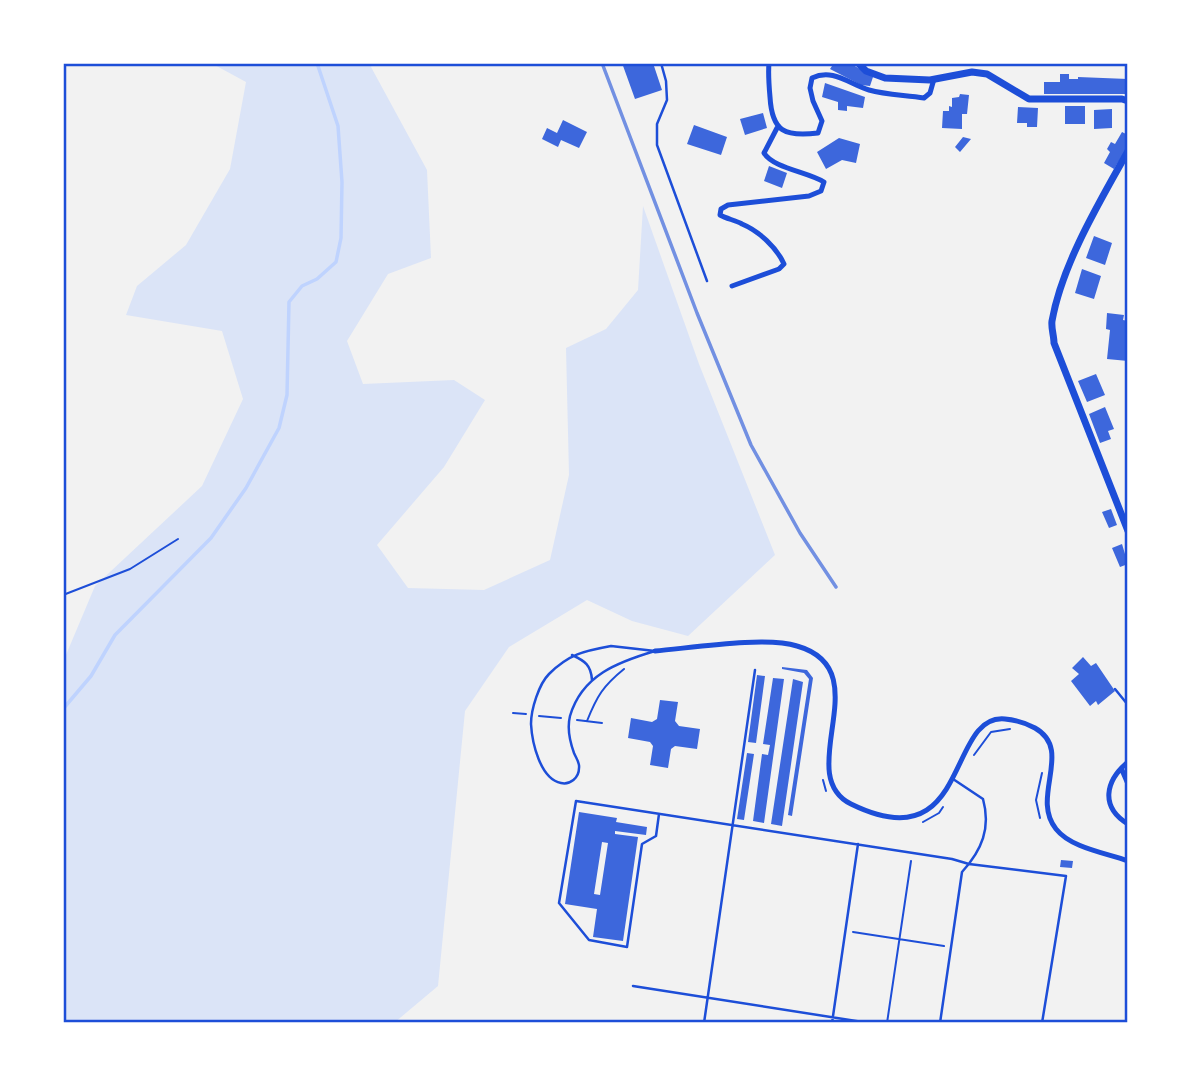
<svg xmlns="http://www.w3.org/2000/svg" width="1191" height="1086" viewBox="0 0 1191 1086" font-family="Lato,sans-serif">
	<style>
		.green { fill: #dbe4f7 }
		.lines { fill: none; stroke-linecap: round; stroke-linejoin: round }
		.stream { stroke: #bfd3fe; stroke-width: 3.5 }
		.building { fill: #3d67dc; fill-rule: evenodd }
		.path { stroke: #1d4ed8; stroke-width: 2 }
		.service { stroke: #1d4ed8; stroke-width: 2.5 }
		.minor { stroke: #1d4ed8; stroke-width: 5 }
		.tertiary { stroke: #1d4ed8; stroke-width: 7 }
		.rail { stroke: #7290e2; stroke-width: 3.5 }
		.neatline { fill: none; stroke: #1d4ed8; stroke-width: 2.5 }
	</style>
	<rect width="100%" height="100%" fill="#f2f2f2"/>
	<!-- green -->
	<path class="green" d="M211,63H373L371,67L427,170L431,258L388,274L347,341L363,384L454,380L485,400L444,467L377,545L408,588L484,590L550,560L569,475L566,348L606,329L638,290L643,206L699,364L775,555L688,636L632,621L587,600L509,647L465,711L438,986L394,1023H63V662L95,586L202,486L243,399L222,331L126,315L137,286L186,245L230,169L246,82Z"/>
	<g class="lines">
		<!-- stream -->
		<path class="stream" d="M63,709L91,676L115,635L211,538L246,488L279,428L287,395L289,302L302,286L317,279L336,262L341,238L342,182L338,126L317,63"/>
	</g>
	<!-- building -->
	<path class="building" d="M622,63H653L662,90L635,99Z
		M834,63H850L873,77L870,86L861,85L830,69Z
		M1060,74H1069V79H1078V77L1128,79V94H1044V82H1060Z
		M825,83L865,97L863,108L847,106V111L838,110V102L822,97Z
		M960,94L969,95L967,114H962V129L942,128L943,111H949V106L952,107V98L959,97Z
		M1065,106H1085V124H1065Z
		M1018,107L1038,108L1037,127H1027V123H1017Z
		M1112,109V128L1094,129V110Z
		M763,113L767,128L745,135L740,119Z
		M563,120L587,132L579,148L561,140L558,147L542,139L547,128L557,133Z
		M694,125L727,137L721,155L687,144Z
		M1122,132L1128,135V146L1114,169L1104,163L1110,152L1107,149L1111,142L1115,144Z
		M963,137L971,139L960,152L955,147Z
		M839,138L860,144L856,163L842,160L826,169L817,152Z
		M769,166L787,173L782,188L764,181Z
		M1094,236L1112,243L1105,265L1086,258Z
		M1082,269L1101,276L1094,299L1075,293Z
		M1107,313L1124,315L1123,320L1128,321V361L1107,359L1110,330L1106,329Z
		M1096,374L1105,395L1087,402L1078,381Z
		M1105,407L1114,429L1108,431L1111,439L1100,443L1089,414Z
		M1111,509L1117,525L1109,528L1102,512Z
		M1122,544L1128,564L1120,567L1112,548Z
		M1083,657L1091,666L1096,663L1115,691L1098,705L1096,701L1090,706L1071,681L1079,674L1072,668Z
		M782,667L807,670L813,678L792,816L788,815L809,679L804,673L782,669Z
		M757,675L765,676L756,743L748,742Z
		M773,678L784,679L764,823L753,821L762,754L768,755L770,745L763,744Z
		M793,679L803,682L782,826L771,824Z
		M660,700L678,702L675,721L679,726L700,729L697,749L675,746L671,749L668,768L650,765L653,746L650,742L628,738L631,718L652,722L657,719Z
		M747,753L754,754L744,820L737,819Z
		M579,812L617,818L616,822L647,827L646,835L615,831V834L638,837L623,941L593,937L597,909L565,904ZM602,842L608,843L600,895L594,894Z
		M1061,860L1073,861L1072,868L1060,867Z"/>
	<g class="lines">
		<!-- path -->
		<path class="path" d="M63,595L130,569L178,539
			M513,713L526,714
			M539,716L561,718
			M577,720L602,723
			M587,721C597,696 603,686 624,669
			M974,755L991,732L1010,729
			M823,780L826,791
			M1040,818L1036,800L1042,773
			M923,822L939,813L943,807
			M853,932L944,946
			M887,1023L911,861"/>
		<!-- service -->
		<path class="service" d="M661,63L666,81L667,100L657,124V145L707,281
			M611,646L655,651C618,662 582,675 570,716C567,728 570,742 574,753C576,758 580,763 579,768C579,778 570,785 561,783C540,779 532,742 531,724C531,709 539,684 549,674C569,654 584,651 611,646Z
			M572,655C585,661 591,665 592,680
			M1115,689L1128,705
			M659,814L656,836L642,844L627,947L589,940L559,903L576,801L952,859L969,864L1066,876L1042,1023
			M633,986L869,1023
			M704,1023L755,670
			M832,1023L858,844
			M940,1023L962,872C982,850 991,828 983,799L953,779"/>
		<!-- minor -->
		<path class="minor" d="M769,63C768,74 769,86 770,97C772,132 785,137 818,133L822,121L813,101L810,88L812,78C833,68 849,84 869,90C886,95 906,95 924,98L930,93L934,79
			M732,286L779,269L784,264C777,248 759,231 742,224C735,220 727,219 720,215L721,209L728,205L809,196L821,191L824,182C808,172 773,168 764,153L777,128
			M655,651C691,648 765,636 797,646C881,670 791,774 851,804C971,863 946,713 1005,719C1016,720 1026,723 1035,728C1074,750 1030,797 1056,829C1071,848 1106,853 1128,861
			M1128,762C1105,781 1100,807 1128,824
			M1122,770L1128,784"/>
		<!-- tertiary -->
		<path class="tertiary" d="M858,63L866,71L885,78L930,80L972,72L987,74L1029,99H1122L1128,101
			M1128,151C1100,201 1062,264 1052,321C1051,328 1054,336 1054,343L1128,531"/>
		<!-- rail -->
		<path class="rail" d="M602,63L697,313L751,445L800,533L836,587"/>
	</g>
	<!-- border -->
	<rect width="1191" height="1086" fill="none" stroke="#ffffff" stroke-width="130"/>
	<rect x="65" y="65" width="1061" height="956" class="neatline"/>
</svg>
